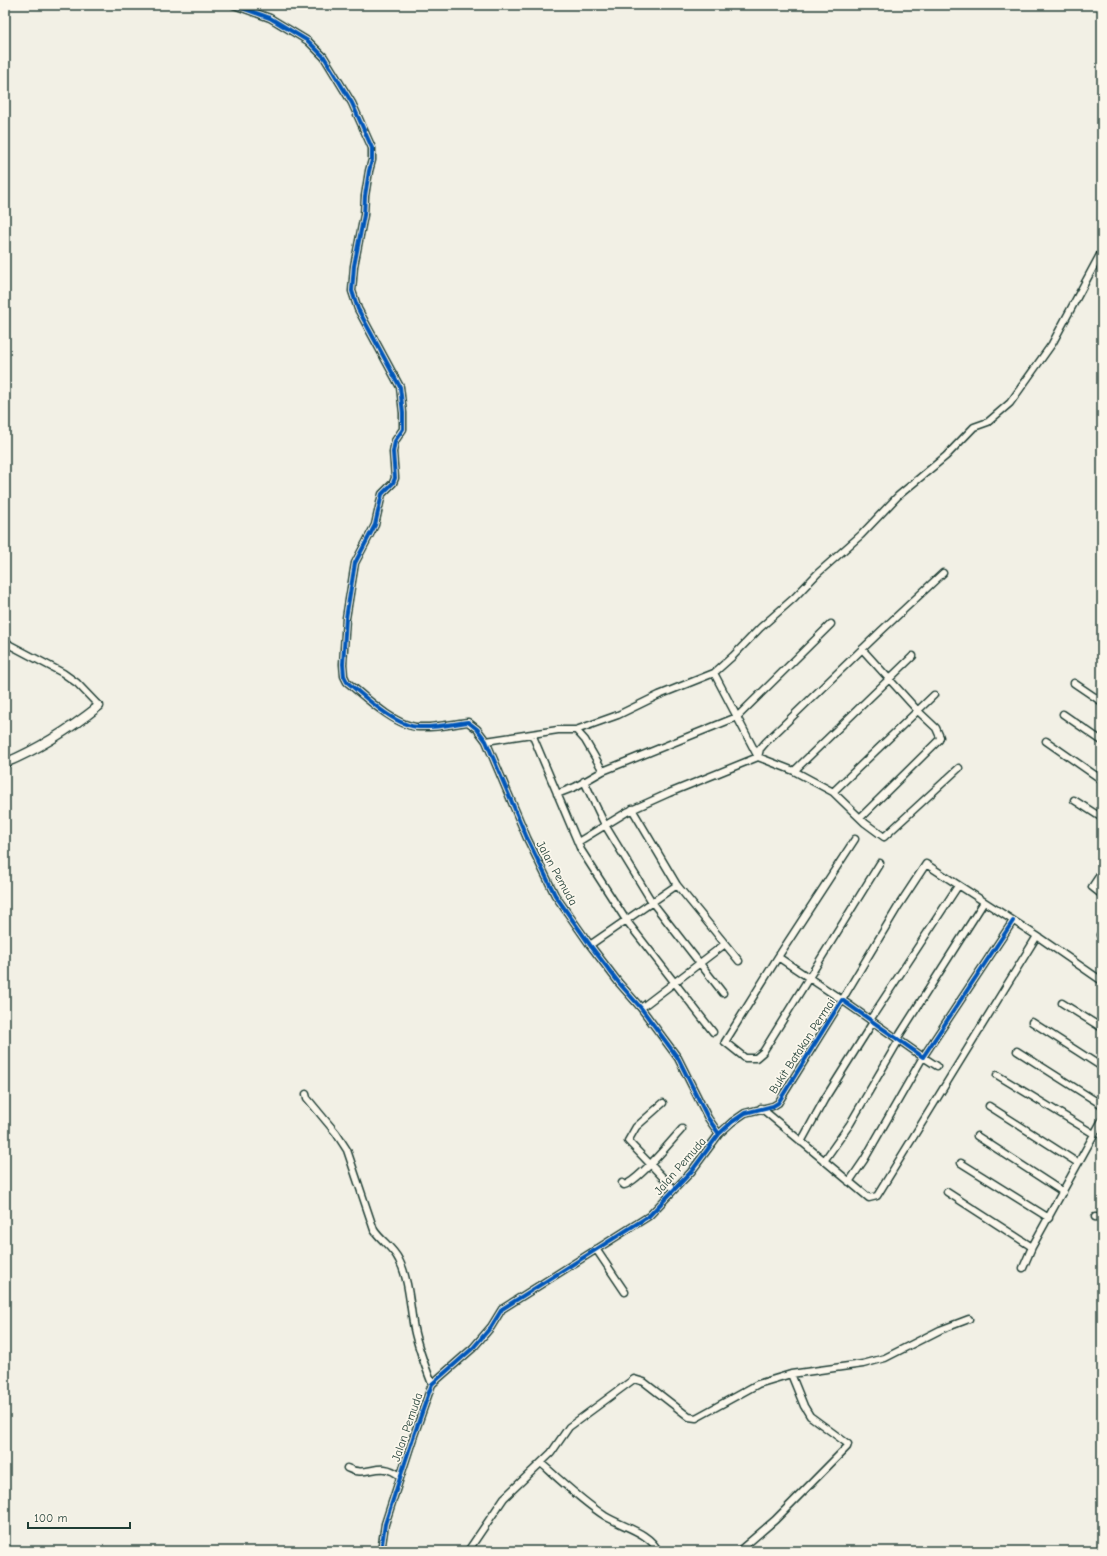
<svg xmlns="http://www.w3.org/2000/svg" width="1107" height="1556" viewBox="0 0 1107 1556" font-family="'Comic Neue',sans-serif">
	<style>
		.lines { fill: none; stroke-linecap: round; stroke-linejoin: round }
		.minor-casing { stroke: #1f3d34; stroke-width: 9 }
		.tertiary-casing { stroke: #1f3d34; stroke-width: 11 }
		.minor { stroke: #fbf7ec; stroke-width: 6 }
		.tertiary { stroke: #fbf7ec; stroke-width: 8 }
		.cycleway-casing { stroke: #fbf7ec; stroke-width: 6 }
		.cycleway { stroke: #0057b8; stroke-width: 4 }
		.labels { text-anchor: middle; dominant-baseline: central; stroke-width: 3.5; stroke-linejoin: round; paint-order: stroke }
		.street-label { font-size: 12px; fill: #1f3d34; stroke: #fbf7ec }
	</style>
	<rect width="100%" height="100%" fill="#f2f0e5"/>
	<filter id="ink" filterUnits="userSpaceOnUse"><feTurbulence type="fractalNoise" baseFrequency=".025" numOctaves="2"/><feDisplacementMap in="SourceGraphic" scale="8" xChannelSelector="R" yChannelSelector="G"/><feConvolveMatrix kernelMatrix="1 2 1 2 8 2 1 2 1" color-interpolation-filters="sRGB"/></filter>
	<g filter="url(#ink)">
		<g class="lines">
			<defs>
				<path id="minor" d="M234,5L270,18L308,41L324,57L352,103L372,148V160L369,171L365,196L364,215L354,266L352,291L358,309L400,387L403,413V429L395,441L393,452L395,478L393,483L382,494L375,525L355,563L346,618L343,664L344,676L347,682C364,696 396,727 419,727C435,728 452,724 468,722L477,729L486,741L527,838L555,895L590,945L619,983L641,1008L678,1058L708,1118L719,1134
					M5,640L10,645L63,673L77,683L99,706
					M714,673L758,757
					M1074,683L1102,702
					M1063,714L1102,741
					M576,730L585,740L603,771
					M532,734L581,850L626,920L713,1032
					M486,741L558,730H576L618,715L659,695L714,673L733,656L760,628L794,598L818,573L861,535L898,496L946,456L974,427L988,422L1010,403L1052,344L1102,251
					M1046,741L1102,780
					M758,757L760,749L766,742L881,631L943,573
					M794,771L833,792L865,823L884,837L959,768
					M584,781L605,825L652,902L723,993
					M833,792L934,695
					M557,794L575,787L603,771L737,717L831,624
					M1074,800L1102,818
					M632,809L677,885L739,961
					M860,818L939,740L940,737L936,728L918,711L862,649
					M855,839L778,957L725,1042L745,1058H756L763,1052L880,863
					M578,842L627,812L669,793L758,757L794,771L913,656
					M1102,872L1092,887L1102,895
					M1100,935L1102,937
					M590,945L677,885
					M778,957L842,1000L899,905L926,864L1037,936L1102,981
					M1062,1003L1102,1028
					M641,1008L725,944
					M870,1020L958,886
					M1032,1022L1102,1067
					M897,1039L984,902
					M1017,1051L1102,1105
					M997,1075L1094,1134
					M306,1094L307,1098L336,1133L347,1150L374,1230C381,1241 393,1247 399,1260C409,1279 410,1307 414,1329C418,1348 425,1366 432,1384
					M663,1103L636,1127L628,1141L674,1189
					M989,1106L1078,1163
					M761,1108L869,1198L877,1196L1037,936
					M977,1136L1063,1192
					M801,1142L824,1100L873,1022
					M824,1161L850,1124L899,1040
					M961,1163L1049,1218
					M849,1182L864,1160L923,1057L937,1066
					M622,1183L624,1185C639,1181 671,1141 682,1129
					M947,1192L1032,1247
					M1095,1217L1102,1218
					M596,1249L625,1292
					M1023,1268L1032,1247L1102,1120
					M541,1463C561,1481 582,1501 605,1516C623,1527 649,1532 658,1551
					M347,1468C368,1479 379,1459 400,1476
					M381,1551L385,1524L413,1438L432,1384L473,1348L491,1327L502,1309L649,1216L691,1172L719,1134L732,1122L745,1113L773,1106L778,1103L842,1000L923,1057L1013,921
					M468,1551L504,1498L551,1453L569,1427L634,1379L644,1382L689,1417L696,1418L758,1384L791,1374L863,1364L885,1358L940,1330L969,1319
					M739,1551L775,1520L847,1447L848,1444L810,1416L804,1406L791,1374"/>
				<path id="tertiary" d="M5,763C39,749 70,729 99,706"/>
			</defs>
			<!-- minor casing -->
			<use href="#minor" class="minor-casing"/>
			<!-- tertiary casing -->
			<use href="#tertiary" class="tertiary-casing"/>
			<!-- minor -->
			<use href="#minor" class="minor"/>
			<!-- tertiary -->
			<use href="#tertiary" class="tertiary"/>
			<defs>
				<path id="cycleway" d="M234,5L270,18L308,41L324,57L352,103L372,148V160L369,171L365,196L364,215L354,266L352,291L358,309L400,387L403,413V429L395,441L393,452L395,478L393,483L382,494L375,525L355,563L346,618L343,664L344,676L347,682C364,696 396,727 419,727C435,728 452,724 468,722L477,729L486,741L527,838L555,895L590,945L619,983L641,1008L678,1058L708,1118L719,1134
					M381,1551L385,1524L413,1438L432,1384L473,1348L491,1327L502,1309L649,1216L691,1172L719,1134L732,1122L745,1113L773,1106L778,1103L842,1000L923,1057L1013,921"/>
			</defs>
			<!-- cycleway casing -->
			<use href="#cycleway" class="cycleway-casing"/>
			<!-- cycleway -->
			<use href="#cycleway" class="cycleway"/>
		</g>
	</g>
	<g class="labels">
		<!-- street labels -->
		<g class="street-label">
			<text transform="translate(557 873) rotate(61)">Jalan Pemuda</text>
			<text transform="translate(802 1046) rotate(-57)">Bukit Batakan Permai</text>
			<text transform="translate(680 1166) rotate(-49)">Jalan Pemuda</text>
			<text transform="translate(407 1427) rotate(-71)">Jalan Pemuda</text>
		</g>
	</g>
	<!-- margin -->
	<rect width="1107" height="1556" fill="none" stroke="#fbf7ec" stroke-width="20"/>
	<rect x="10" y="10" width="1087" height="1536" fill="none" stroke="#1f3d34" stroke-width="1.5" filter="url(#ink)"/>
	<!-- scale -->
	<path d="M28 1522v6h102v-6" fill="none" stroke="#1f3d34" stroke-width="2"/>
	<text x="34" y="1522" font-size="12" fill="#1f3d34" stroke="#fbf7ec" stroke-width="3" paint-order="stroke">100 m</text>
</svg>
